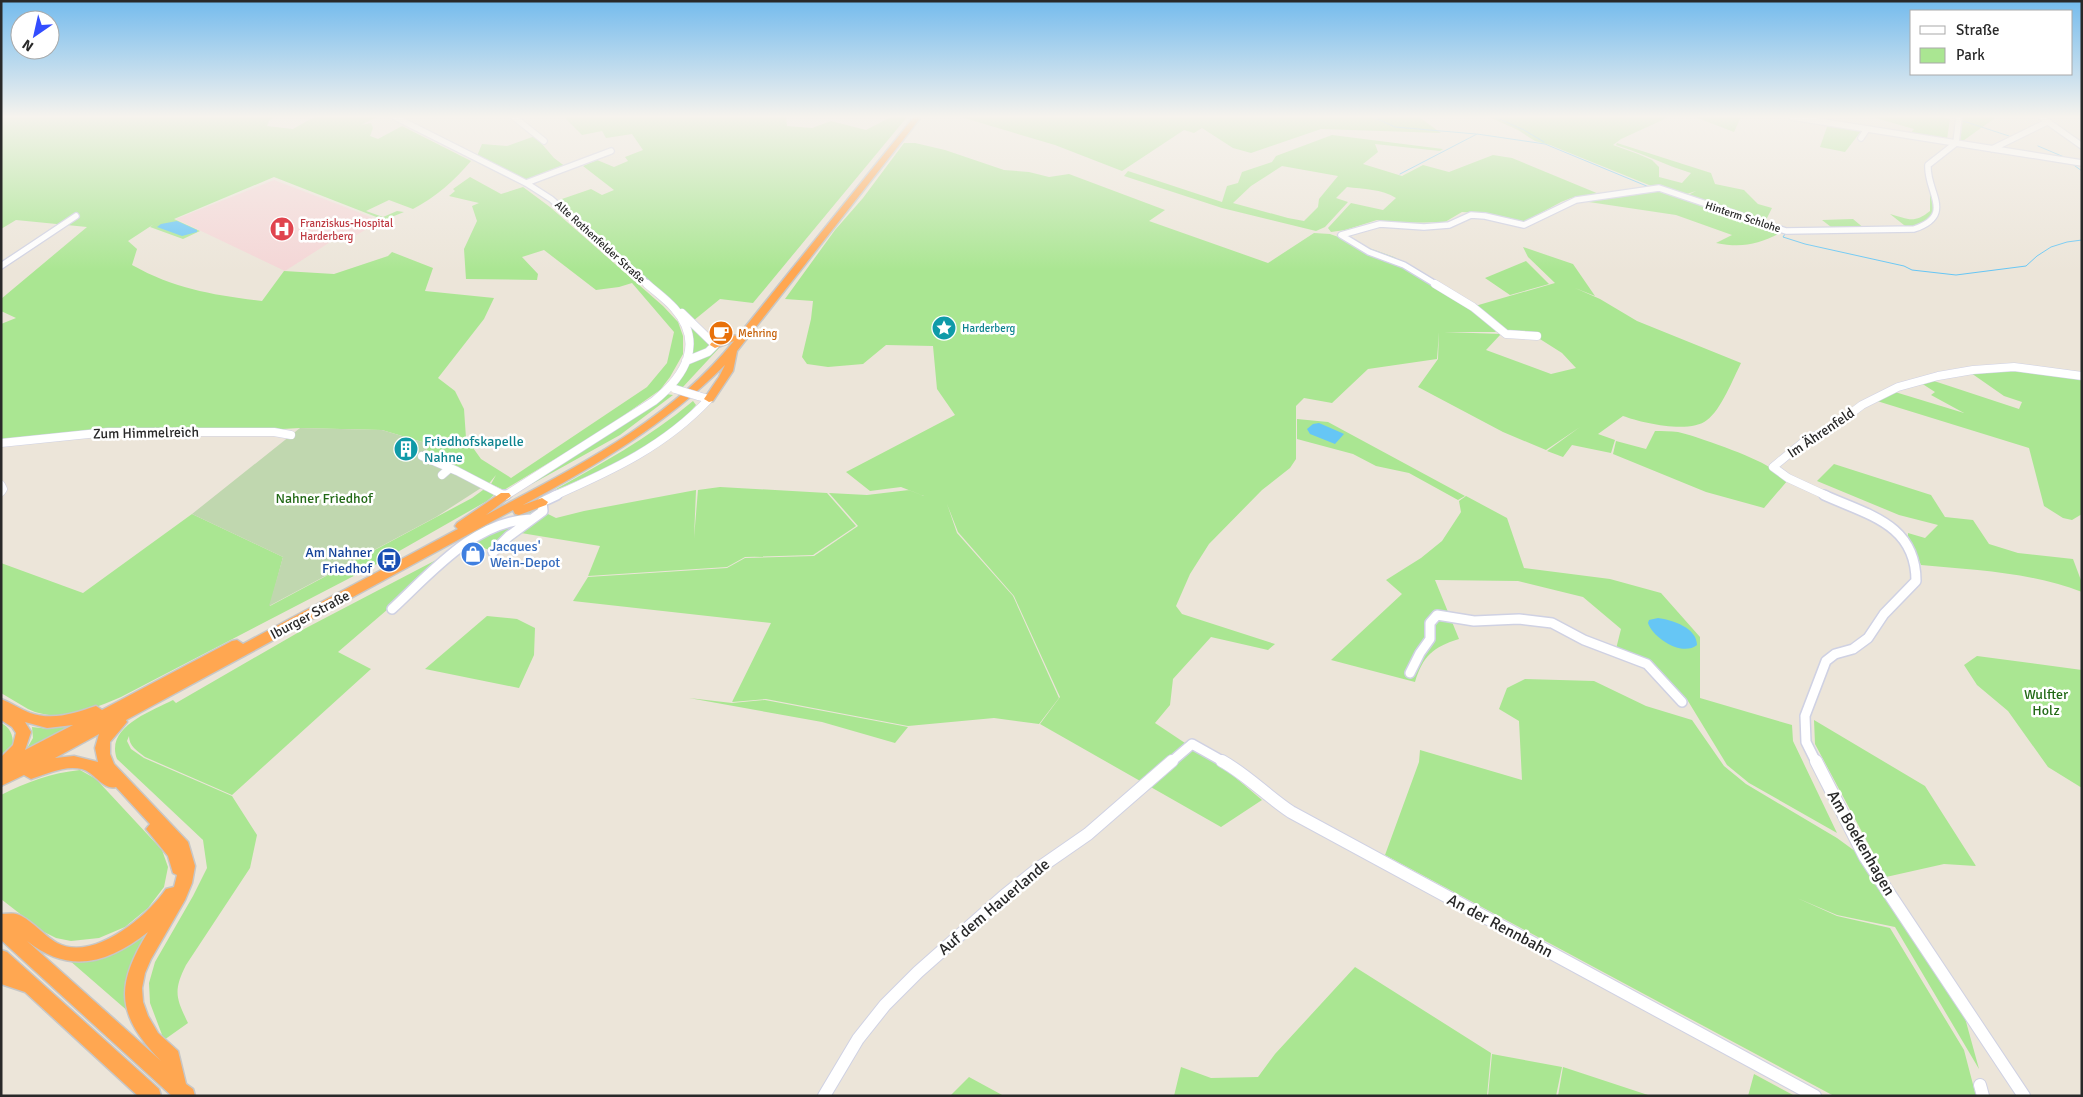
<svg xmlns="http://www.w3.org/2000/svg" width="2083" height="1097" viewBox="0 0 2083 1097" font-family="Signika,sans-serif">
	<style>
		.medical { fill: #f4d6d6 }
		.green { fill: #aae692; fill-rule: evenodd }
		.cemetery { fill: #c0d7af }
		.water { fill: #66c6f5 }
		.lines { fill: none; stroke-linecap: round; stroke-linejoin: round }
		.stream { stroke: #66c6f5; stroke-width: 1 }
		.minor-far3-casing { stroke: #cfd1e3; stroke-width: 8 }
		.minor-far2-casing { stroke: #cfd1e3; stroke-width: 9 }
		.minor-far1-casing { stroke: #cfd1e3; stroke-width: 12 }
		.minor-casing { stroke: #cfd1e3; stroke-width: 14 }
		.highway-casing { stroke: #c7c7c7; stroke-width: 3 }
		.minor-far3 { stroke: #fff; stroke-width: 5.5 }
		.minor-far2 { stroke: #fff; stroke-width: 8 }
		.minor-far1 { stroke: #fff; stroke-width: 9 }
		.minor { stroke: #fff; stroke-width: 12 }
		.highway { fill: #ffa751; fill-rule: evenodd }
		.minor-bridge-casing { stroke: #cfd1e3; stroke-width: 9; stroke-linecap: butt }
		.minor-bridge { stroke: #fff; stroke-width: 8 }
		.labels { text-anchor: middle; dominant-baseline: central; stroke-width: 5; stroke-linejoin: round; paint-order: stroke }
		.far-street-label { font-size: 11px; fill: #292929; stroke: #fff }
		.far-health-label { font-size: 11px; fill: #be3a42; stroke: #fff; text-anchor: start }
		.far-culture-label { font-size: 11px; fill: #0d838f; stroke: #fff; text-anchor: start }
		.far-food-label { font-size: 11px; fill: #c56008; stroke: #fff; text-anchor: start }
		.street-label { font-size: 14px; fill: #292929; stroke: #fff }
		.culture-label { font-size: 14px; fill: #0d838f; stroke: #fff; text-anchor: start }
		.park-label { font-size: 14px; fill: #226916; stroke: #fff }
		.shop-label { font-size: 14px; fill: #366cbe; stroke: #fff; text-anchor: start }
		.transit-label { font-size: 14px; fill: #164399; stroke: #fff; text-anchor: end }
		.near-street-label { font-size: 16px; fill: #292929; stroke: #fff }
	</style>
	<rect width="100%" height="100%" fill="#ece5d9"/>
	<!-- medical -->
	<path class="medical" d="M274,180L353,210L380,221L350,239L338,237L285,271L176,219Z"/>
	<!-- green -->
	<path class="green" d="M1,117H275L269,121L267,126L293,129L314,117H377L361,125L371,123L373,128L370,136L378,139L402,126L471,161C454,181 436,197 413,209L389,200L366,211L383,217L397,211L404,212L384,220L274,177L174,219L200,231L183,239L150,227L154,224L128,241L137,249L132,265C175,289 213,295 262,301L284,271L334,274L388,256L392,252L433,268L425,291L494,298L484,319L438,378L455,391L464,409L466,438L481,459L511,478L647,387L667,363L674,332L632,283L619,287L596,290L544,250L522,257L538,274L537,280L466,279L464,249L477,221L472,206L479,203L449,196L455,191L453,189L470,177L501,194L523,187L550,207L663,306L678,322L683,336V354L670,377L660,390L603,430L504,490L491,484L496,475L486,487L424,456L429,444L382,430L300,428L264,430L109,429L1,443V324L16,318L1,311V299L87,227L16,220L1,229Z
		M564,117H786L787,126L812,128L831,121L866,130L891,117H907L753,303L720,299L693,321L559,200L591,189L602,195L614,190L583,166L597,160L614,167L628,161L625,157L643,150L632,134L606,138L602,131L582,135Z
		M961,117H1419L1441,133L1321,129L1251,153L1233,148L1202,128L1194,133L1184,130L1122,171L1055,145Z
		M1489,117H1669L1621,139L1613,145L1638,154L1652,160L1659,167V177L1682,183L1691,173C1665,165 1642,153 1616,145L1617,143L1711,173L1715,184L1744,190L1758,204L1772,208L1765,222L1711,205L1688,195L1696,191L1687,194L1649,185L1550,145L1557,139L1550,145L1535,141L1518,130Z
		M1695,117H1741L1734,132Z
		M1872,117H1944L1950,119L1947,139L1910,134L1914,129Z
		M1963,117H1994L1995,118L1960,143Z
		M1828,124L1862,130L1845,152L1820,147Z
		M1332,135L1443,149L1440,151L1375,144L1378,152L1363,164L1402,176L1423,165L1449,172L1493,155L1512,158L1599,194L1571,198L1561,202L1521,224L1481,213L1462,212L1445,222L1401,223L1377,220L1345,230L1331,232L1328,228L1351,203L1383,210L1396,198C1382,189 1363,189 1347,187L1336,198L1348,202L1325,227L1316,231L1222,208L1124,176L1128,171L1222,202L1227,186L1238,183L1242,172L1272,162L1276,156ZM1282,166L1338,176L1319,199L1318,207L1304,221L1288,218L1233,203L1251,186Z
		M535,136L554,158L566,167L530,180H525L477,156L482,144L507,146Z
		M904,143H915L945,150L1004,170L1029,172L1049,177L1069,174L1165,210L1149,221L1268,263L1314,233L1330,234L1394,257L1475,306L1555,283L1528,257L1523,247L1573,264L1595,296L1575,288L1600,299L1637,321L1741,363C1733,379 1721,410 1707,420C1690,434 1642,423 1623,416L1598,434L1615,440L1611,453L1572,445L1563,457L1547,451L1580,427L1546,450L1503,432L1418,387L1438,359L1439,332L1437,359L1368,369L1332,403L1304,398L1296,406V459L1290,468L1262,490L1209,544L1190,574L1176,606L1182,614L1275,644L1268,650L1211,637L1173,679L1170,705L1155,723L1230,773L1262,800L1221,827L1040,724L1060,697L1014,596L958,532L947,504L957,533L1013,596L1059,698L1039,724L994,718L908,726L766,699L732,702L771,623L573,601L588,577L727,568L745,558L814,556L858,526L829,493L867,495L909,490L924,496L901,487L870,491L846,472L955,415L937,389L933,346L886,345L863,364L828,367L807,364L802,357L811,319L813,301L785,299L835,230L863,198ZM1498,330L1532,334L1562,353L1576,368L1551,374L1486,350L1501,334L1444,332H1495Z
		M1930,187C1932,193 1934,200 1934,207C1935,218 1918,227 1909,229L1890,214C1908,219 1914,224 1930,211Z
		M1651,190L1675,195L1709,209L1777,230L1780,233C1757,245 1741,248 1716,243L1732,235L1676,215L1582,201Z
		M1853,219L1865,229L1835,230L1822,220Z
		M1526,261L1549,284L1510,295L1485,278Z
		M686,321L711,345L707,351L691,356Z
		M721,346L682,388L676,385L688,363Z
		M2021,370L2052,373L2053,376V374L2082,378V514L2072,520L2063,518L2044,506L2029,448L1877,401L1895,392L1964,413L1931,395L1935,392L1921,383L1931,380L2019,409L2022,402L2004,396L1971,373Z
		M666,394L673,395L620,435L532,484H528Z
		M693,401L696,405C661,447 599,471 549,493C599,465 649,438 693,401Z
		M1297,419L1328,422L1465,496L1458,500L1409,473L1376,466L1353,454L1297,439Z
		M1655,431C1662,431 1671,431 1678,432C1696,436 1755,457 1769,467C1775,472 1781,476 1788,480L1764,508L1706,492L1613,454L1616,441L1646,449Z
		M1834,464L1931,495L1945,517L1973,520L1989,544L2018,553L2073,559L2082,583V592C2030,572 1975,570 1921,565L1908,536V533L1925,538L1938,525L1899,515L1817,481Z
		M720,487L827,493L856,526L813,555L745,557L727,567L588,576L600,546L521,533L498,554L470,542L534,507L556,518L584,511L696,490L694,538L698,490Z
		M483,490L488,491L494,495L487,501L373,566L121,697C92,709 59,724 28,709C19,704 10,698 1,693V563L83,593L192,514L283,557L270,606L472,498Z
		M1466,496L1507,518L1524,568L1610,579L1661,593L1700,637V698L1792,725L1793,741L1837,833L1749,783L1727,765L1688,701L1653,663L1616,649L1621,629L1583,597L1518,581L1435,580L1459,639C1433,647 1423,656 1415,682L1331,660L1402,594L1386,580L1421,558L1442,541L1461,512L1459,501Z
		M459,548L338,652L371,669L232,795L145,757C137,751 129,746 129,736L127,741L131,749L144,758L232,796L257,835L250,868L186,965C173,991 176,998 188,1023L164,1040L150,1003L149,983L155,962L193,896L207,868L203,840L117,759C105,727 150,712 173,700L176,703L306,628Z
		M487,616L517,619L535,628L534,655L519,688L425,669Z
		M1977,656L2082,670V788L2048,767L2008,711L1977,685L1964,665Z
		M1525,679L1594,681L1646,706L1692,720L1724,766L1746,784L1837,838L1863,857L1962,1007L1979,1069L1895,927L1837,915L1797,898L1837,916L1890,928L1964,1050L1976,1096H1834L1385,855L1419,762L1420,750L1522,780L1519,721L1499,709L1507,688Z
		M689,698L732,703L765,700L908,727L895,743L822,722Z
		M1814,720L1925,786L1976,866L1944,864L1886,877L1815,744Z
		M1,723C10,727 13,735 13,744L1,755Z
		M77,724L26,750L33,738L32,727L49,729Z
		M80,770L96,779L162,850L168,867L164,887L148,908L125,927L99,938L71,941L56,938L42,931L1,899V795C27,782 51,773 80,770Z
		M163,914L130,1013L69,960Z
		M1355,967L1491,1053L1487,1096H1174L1181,1067L1211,1078L1258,1077L1275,1054Z
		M1492,1054L1562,1067L1556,1096H1488Z
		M1563,1067L1651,1096H1558Z
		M1754,1074L1795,1096H1748Z
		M969,1077L1004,1096H950Z"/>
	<!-- cemetery -->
	<path class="cemetery" d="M300,428L382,430L429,444L423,457L481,488L436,517L269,606L283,557L192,514Z"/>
	<!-- water -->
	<path class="water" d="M177,221L197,230V232L182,236L157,227L161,224Z
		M1319,423L1342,433L1344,434L1335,444L1310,434L1307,429L1313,424Z
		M1658,618C1673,620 1697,628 1697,645C1682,657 1653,638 1648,623L1649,620Z"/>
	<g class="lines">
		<!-- stream -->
		<path class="stream" d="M1373,117L1395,127L1476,134
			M1495,117L1524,130L1544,142
			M1963,121L2009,136
			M2038,146L2064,157
			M2071,163L2082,171
			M1400,174L1477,134L1545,144L1649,187
			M1705,206L1722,212
			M1781,232L1785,234L1783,237L1805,244L1904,266L1912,270L1956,275L2026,266L2037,256L2051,247L2067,242L2082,240"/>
		<defs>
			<path id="minor-far3" d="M395,117L526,183L551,199L649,285
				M514,117L544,141
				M1792,117L2082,163
				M2041,117L2082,146
				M1861,138L1867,129
				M1992,149L2047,122
				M526,183L611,151
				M1,266L76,216
				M1437,285L1404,265L1369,252L1341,235L1380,224L1424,227L1449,225L1471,215L1485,216L1524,225L1576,200L1659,188L1786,231L1914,229C1956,215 1926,192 1928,165L1956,143L1959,117"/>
			<path id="minor-far2" d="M1435,284L1473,307L1506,334L1537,336
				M682,313L715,345L708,352L686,361
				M1,443L108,432H274L291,435
				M422,456L457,471L505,496L654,401C685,376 705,343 674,308C666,299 656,292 647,284
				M442,475L450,468
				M1,485L3,489L1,492
				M554,496C613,470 665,446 709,399L698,396
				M1827,496L1788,478L1773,467L1806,440L1829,430L1862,405L1898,387L1938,376L1973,370L2014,367L2082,376"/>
			<path id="minor-far1" d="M503,495H506
				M493,552L509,536L543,511L542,502L557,495
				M392,609C431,573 475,520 532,519
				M1410,673L1420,653L1430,639V623L1437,615L1474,621L1519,619L1552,623L1584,640L1647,664L1682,702
				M1171,762L1192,744L1224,762
				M1816,762L1806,742L1805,716L1826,661L1835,654L1853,649L1868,638L1884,614L1916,581C1916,524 1868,515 1824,495"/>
			<path id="minor" d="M1222,761C1247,775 1267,796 1291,812L1815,1096
				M1816,761L1865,857L2024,1096
				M1980,1085L1983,1096
				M824,1096L858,1039L885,1005L918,972L1004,896L1039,868L1088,834L1172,761"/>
			<path id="highway" d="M914,117H921L737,351L733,371L713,401L709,402L704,399L719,377L725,365C666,424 597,465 523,505L542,498L548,502L546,505L519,515L515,514L513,510L126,720L127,722L110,742V754L114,764L188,842L195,866L192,883L185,900L151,959L145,973L142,988L143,1002L148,1016L158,1033L178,1051L186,1084L193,1089L195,1096H172L1,940V914C6,914 12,913 16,914C29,917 44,936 57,943C93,962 147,917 166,889L174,887L177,875L173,873L168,856L146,829L150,824L116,787C104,791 94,772 82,769C64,765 47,774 31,779L24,775L1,786V757L13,745L16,733L12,727L1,720V699C11,703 20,709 30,713C53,721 75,713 96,706L102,710L232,641L237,640L243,644L458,529L455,526L457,523L501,493H509L511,496L486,515C576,467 670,421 734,341L715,348L710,345L711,343L730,335L738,336ZM25,722L47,728L73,725L25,750L31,732ZM99,734L95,748L98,762L74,756L55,758ZM148,932C115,986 116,1015 161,1061L27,941C70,975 108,963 148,932Z
				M1,950L7,952L159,1089L161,1096H138L25,992L1,984Z"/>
		</defs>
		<!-- minor-far3 casing -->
		<use href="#minor-far3" class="minor-far3-casing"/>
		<!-- minor-far2 casing -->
		<use href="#minor-far2" class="minor-far2-casing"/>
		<!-- minor-far1 casing -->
		<use href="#minor-far1" class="minor-far1-casing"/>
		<!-- minor casing -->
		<use href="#minor" class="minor-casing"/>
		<!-- highway casing -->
		<use href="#highway" class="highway-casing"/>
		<!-- minor-far3 -->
		<use href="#minor-far3" class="minor-far3"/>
		<!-- minor-far2 -->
		<use href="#minor-far2" class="minor-far2"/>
		<!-- minor-far1 -->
		<use href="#minor-far1" class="minor-far1"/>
		<!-- minor -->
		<use href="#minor" class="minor"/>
		<!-- highway -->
		<use href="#highway" class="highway"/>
		<defs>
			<path id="minor-bridge" d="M675,389L698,396"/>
		</defs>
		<!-- minor-bridge casing -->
		<use href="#minor-bridge" class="minor-bridge-casing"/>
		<!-- minor-bridge -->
		<use href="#minor-bridge" class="minor-bridge"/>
	</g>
	<!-- sky -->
	<linearGradient id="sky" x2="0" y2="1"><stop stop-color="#74bbed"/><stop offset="0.43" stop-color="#f6f3ee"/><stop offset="1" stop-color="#f6f3ee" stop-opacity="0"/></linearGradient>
	<rect width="2083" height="271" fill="url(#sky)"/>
	<!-- icons -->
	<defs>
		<symbol id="hospital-disc" viewBox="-11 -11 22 22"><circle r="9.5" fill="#e0444e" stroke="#fff"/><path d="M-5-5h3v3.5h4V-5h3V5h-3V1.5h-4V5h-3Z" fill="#fff"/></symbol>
		<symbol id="sight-disc" viewBox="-11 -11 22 22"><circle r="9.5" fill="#0f9aa8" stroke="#fff"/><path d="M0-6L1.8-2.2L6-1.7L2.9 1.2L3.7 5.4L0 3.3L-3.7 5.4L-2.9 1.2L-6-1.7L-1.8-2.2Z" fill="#fff"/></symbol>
		<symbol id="cafe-disc" viewBox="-11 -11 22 22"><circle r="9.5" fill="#e8710a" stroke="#fff"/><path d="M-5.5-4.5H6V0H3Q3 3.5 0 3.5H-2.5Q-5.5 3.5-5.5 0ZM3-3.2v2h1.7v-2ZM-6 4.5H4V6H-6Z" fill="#fff"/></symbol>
		<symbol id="building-disc" viewBox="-11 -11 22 22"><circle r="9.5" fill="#0f9aa8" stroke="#fff"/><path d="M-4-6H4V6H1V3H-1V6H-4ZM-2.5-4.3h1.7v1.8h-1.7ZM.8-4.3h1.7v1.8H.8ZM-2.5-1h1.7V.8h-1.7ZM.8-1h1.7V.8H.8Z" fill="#fff"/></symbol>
		<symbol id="shop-disc" viewBox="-11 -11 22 22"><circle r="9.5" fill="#3f7fe0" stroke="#fff"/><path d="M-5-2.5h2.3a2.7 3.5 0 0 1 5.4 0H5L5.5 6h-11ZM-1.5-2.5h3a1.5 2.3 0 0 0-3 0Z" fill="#fff"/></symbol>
		<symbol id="bus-disc" viewBox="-11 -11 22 22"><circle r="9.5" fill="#1a4fb4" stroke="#fff"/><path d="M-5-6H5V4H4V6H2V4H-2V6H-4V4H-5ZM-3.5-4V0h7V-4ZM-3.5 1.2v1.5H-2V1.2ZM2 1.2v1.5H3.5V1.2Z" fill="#fff"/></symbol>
	</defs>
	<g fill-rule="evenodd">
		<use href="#hospital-disc" x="268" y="215" width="28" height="28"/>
		<use href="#sight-disc" x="930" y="314" width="28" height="28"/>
		<use href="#cafe-disc" x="707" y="319" width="28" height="28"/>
		<use href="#building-disc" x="392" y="435" width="28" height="28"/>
		<use href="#shop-disc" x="459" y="540" width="28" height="28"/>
		<use href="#bus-disc" x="375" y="546" width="28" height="28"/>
	</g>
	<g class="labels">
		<!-- far-street labels -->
		<g class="far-street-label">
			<text transform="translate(1743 217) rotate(18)">Hinterm Schlohe</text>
			<text transform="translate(600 242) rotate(42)">Alte Rothenfelder Straße</text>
		</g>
		<!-- far-health labels -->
		<g class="far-health-label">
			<text x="300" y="223">Franziskus-Hospital<tspan x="300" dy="13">Harderberg</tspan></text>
		</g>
		<!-- far-culture labels -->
		<g class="far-culture-label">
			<text x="962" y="328">Harderberg</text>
		</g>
		<!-- far-food labels -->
		<g class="far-food-label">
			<text x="738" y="333">Mehring</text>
		</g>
		<!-- street labels -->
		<g class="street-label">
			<text transform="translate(146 433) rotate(-1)">Zum Himmelreich</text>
			<text transform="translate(1821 433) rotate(-34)">Im Ährenfeld</text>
			<text transform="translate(310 615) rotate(-28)">Iburger Straße</text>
		</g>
		<!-- culture labels -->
		<g class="culture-label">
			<text x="424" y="441">Friedhofskapelle<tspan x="424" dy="16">Nahne</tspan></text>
		</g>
		<!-- park labels -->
		<g class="park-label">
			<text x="324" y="498">Nahner Friedhof</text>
			<text x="2046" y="694">Wulfter<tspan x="2046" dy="16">Holz</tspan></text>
		</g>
		<!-- shop labels -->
		<g class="shop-label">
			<text x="490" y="546">Jacques'<tspan x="490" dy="16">Wein-Depot</tspan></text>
		</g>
		<!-- transit labels -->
		<g class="transit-label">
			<text x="372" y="552">Am Nahner<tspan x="372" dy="16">Friedhof</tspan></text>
		</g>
		<!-- near-street labels -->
		<g class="near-street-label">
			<text transform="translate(1861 843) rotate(60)">Am Boekenhagen</text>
			<text transform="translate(994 907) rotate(-40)">Auf dem Hauerlande</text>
			<text transform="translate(1500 926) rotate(28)">An der Rennbahn</text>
		</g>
	</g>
	<!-- border -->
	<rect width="2083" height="1097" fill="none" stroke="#292929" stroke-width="5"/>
	<!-- legend -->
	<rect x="1910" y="10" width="162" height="65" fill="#ffffff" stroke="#a9a9a9"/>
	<rect x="1920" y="26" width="25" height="8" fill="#ffffff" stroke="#a9a9a9"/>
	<text x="1956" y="35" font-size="15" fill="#292929">Straße</text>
	<rect x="1920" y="48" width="25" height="15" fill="#aae692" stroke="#a9a9a9"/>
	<text x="1956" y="60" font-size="15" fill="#292929">Park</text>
	<!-- north arrow -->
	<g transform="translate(35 35) rotate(214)"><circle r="24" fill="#ffffff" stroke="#a9a9a9"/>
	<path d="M0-4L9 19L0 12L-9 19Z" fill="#334dff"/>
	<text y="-8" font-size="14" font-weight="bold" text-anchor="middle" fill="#292929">N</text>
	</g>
</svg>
